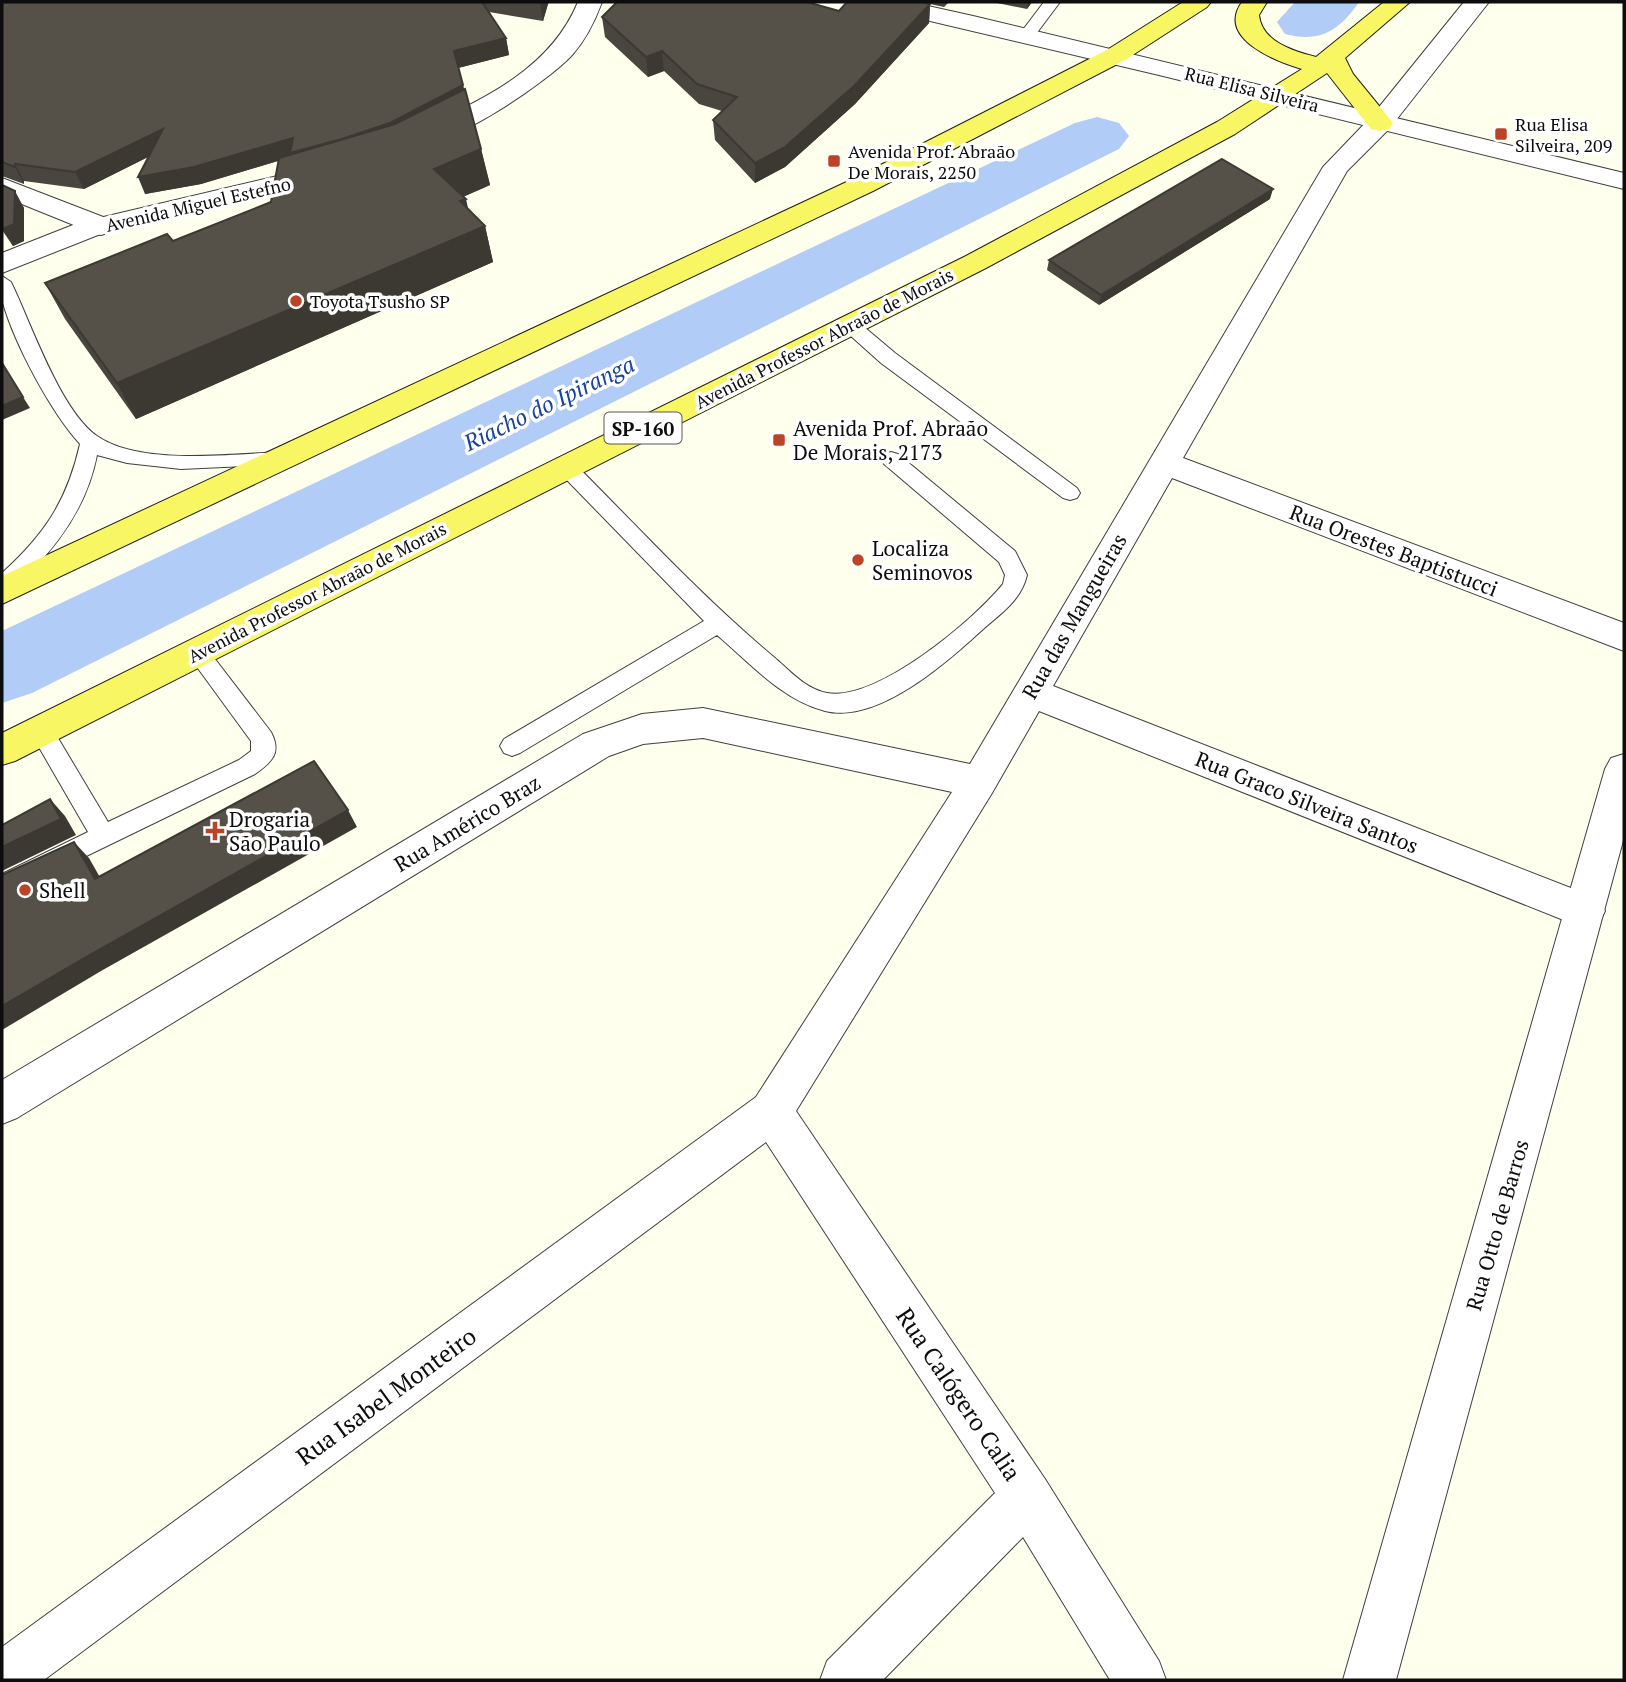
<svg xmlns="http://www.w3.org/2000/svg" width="1626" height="1682" viewBox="0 0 1626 1682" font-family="'PT Serif',serif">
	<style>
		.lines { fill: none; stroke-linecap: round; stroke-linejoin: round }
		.river { fill: #b1ccf6; fill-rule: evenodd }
		.service-casing { stroke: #404040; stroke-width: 2 }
		.minor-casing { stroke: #404040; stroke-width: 2 }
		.tertiary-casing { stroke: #404040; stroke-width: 2 }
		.primary-casing { stroke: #1e1e1e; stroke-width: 2 }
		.service { fill: #fff; fill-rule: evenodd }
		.minor { fill: #fff; fill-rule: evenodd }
		.tertiary { fill: #fff; fill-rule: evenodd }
		.primary { fill: #f8f763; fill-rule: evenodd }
		.wall { fill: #49463f }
		.shaded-wall { fill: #3c3933 }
		.building { fill: #555149; stroke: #3c3933; stroke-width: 2 }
		.poi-dot { fill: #bb4326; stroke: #fff; stroke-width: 2.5 }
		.labels { text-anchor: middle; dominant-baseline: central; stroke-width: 7; stroke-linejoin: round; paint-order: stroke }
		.far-street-label { font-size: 18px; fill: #0d0d0d; stroke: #fff }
		.far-poi-label { font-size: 18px; fill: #0d0d0d; stroke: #fff; text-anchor: start }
		.shield { fill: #fff; stroke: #565656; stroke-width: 2 }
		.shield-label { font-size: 19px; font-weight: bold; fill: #0d0d0d }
		.poi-label { font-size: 21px; fill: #0d0d0d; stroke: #fff; text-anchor: start }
		.street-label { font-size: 21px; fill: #0d0d0d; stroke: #fff }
		.water-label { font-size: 23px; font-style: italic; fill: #17429d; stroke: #fff }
		.near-street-label { font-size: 24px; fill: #0d0d0d; stroke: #fff }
	</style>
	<rect width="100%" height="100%" fill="#feffec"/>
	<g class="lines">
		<!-- river -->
		<path class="river" d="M1295,2H1359C1339,31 1320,43 1285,34L1277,22Z
			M1097,117L1119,123L1129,136L1119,149L32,693L2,703V631L1075,123Z"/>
		<defs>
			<path id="service" d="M1044,2H1060L1033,38H1021L1019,35Z
				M2,276L11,282C31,323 60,410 97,436C140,466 231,454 282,452L289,454L292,459L289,464L181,469L127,463L97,455C88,501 64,538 31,571C23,580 14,591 2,594V573C45,534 67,501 80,444C51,412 15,345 3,303C0,295 2,284 2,276Z
				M850,319L857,321L895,353L1077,488L1080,493L1077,498L1070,500L1063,498L881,363L843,329L841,325L843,321Z
				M891,452L898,454L1015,551L1027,575C1021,601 1000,614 981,631C945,664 877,724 825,711C782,700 750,663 717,635L520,753L512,756L504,753L500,746L504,739L704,621L559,472L556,467L559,462L566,460L573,462C639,528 703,598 775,658C791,672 806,689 827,693C876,702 973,621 1003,584L1005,575L999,562L884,464L881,459L884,454Z
				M197,643L205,646L271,732C282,753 272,762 255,774L2,897V874L88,832L29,730L33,723L41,721L49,723L108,822L239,760L251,751V741L186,652L189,646Z"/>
			<path id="minor" d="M1464,2H1489L1389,129L1347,171L1183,458L1624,623V651L1172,478L1053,686L1599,899L1605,911L1599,923L1585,929L1571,923L1039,711L992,793L796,1111L1045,1479L1159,1661L1166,1680H1110L1023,1537L883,1680H820L827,1661L995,1493L766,1142L44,1680H2V1647L756,1097L952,792L703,738L643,744L609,756L17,1118L2,1124V1080L583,734L642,714L703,708L970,764L1323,167L1371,117Z
				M2,178L111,220L115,226L111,232L101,235L91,232L2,196Z"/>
			<path id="tertiary" d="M578,2H602C595,21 586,39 573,54C550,80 447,151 415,143L411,137L415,131C479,101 549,72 578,2Z
				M867,2H910L973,16L1624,173V189L1159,75L879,9L871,7Z
				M324,165L334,167L337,173L334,179L98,235L2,273V253L78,223Z
				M1624,754V837L1396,1680H1343L1605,769L1611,758Z"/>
			<path id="primary" d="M1183,2H1211L1207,7L1125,60L873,191L2,604V576L853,179L1107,50Z
				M1242,2H1267L1259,15C1262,42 1293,51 1316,57L1384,2H1410L1345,58L1353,74L1393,123L1389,129L1380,131L1371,129L1327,73L1235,134L986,268L15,761L2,765V733L966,256L1217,122L1302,69C1275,61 1216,38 1242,2Z"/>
		</defs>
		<!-- service casing -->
		<use href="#service" class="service-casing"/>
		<!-- minor casing -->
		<use href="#minor" class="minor-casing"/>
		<!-- tertiary casing -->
		<use href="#tertiary" class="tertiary-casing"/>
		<!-- primary casing -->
		<use href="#primary" class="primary-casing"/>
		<!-- service -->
		<use href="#service" class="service"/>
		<!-- minor -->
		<use href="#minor" class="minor"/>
		<!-- tertiary -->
		<use href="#tertiary" class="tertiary"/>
		<!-- primary -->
		<use href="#primary" class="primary"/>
	</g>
	<!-- wall -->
	<path class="wall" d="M2,2H549L548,4L543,21L489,12L506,38L509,55L458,68L481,149L490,185L463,197L468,209L485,226L493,262L136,419L65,319L45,283L173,241L271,202L278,161L201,184L145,194L148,157L84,189L24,181V184L2,176Z
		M847,2H949L944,7L930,4L929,23L855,104L785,167L755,183L715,140L713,120L722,111L699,104L664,71L648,77L605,37L602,17L839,11Z
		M992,2H1032L1027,9Z
		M2,185L24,208V241L13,246L2,230Z
		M1270,199L1099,305L1047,270L1049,260Z"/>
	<!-- shaded-wall -->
	<path class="shaded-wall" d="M540,2H549L548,4L543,21Z
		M1028,2H1032L1027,9Z
		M930,4L929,23L855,104L785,167L755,183V163Z
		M506,38L509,55L458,68L454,51Z
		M662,51L664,71L648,77L646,57Z
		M463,85L467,102L291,157L201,184L145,194L138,177Z
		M163,129L170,146L84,189L75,172Z
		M481,149L490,185L444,205L434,169Z
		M15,164L24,181V184L15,167Z
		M1273,189L1270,199L1099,305L1101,295Z
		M15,191L24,208V241L13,246L3,229Z
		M466,199L473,231L485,226L493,262L136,419L117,383Z
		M23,397L30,408L2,420V406Z
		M50,799L65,816L76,835L2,871V847Z
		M348,810L357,827L101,971L2,1030V1006L86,957Z
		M74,842L89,858L110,895L95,879Z"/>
	<!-- building -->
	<path class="building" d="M2,2H482L506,38L454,51L463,85L390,123L342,139L290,153L293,138L194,167L138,177L163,129L75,172L15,164V167L2,162Z
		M617,2H807L839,11L847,2H922L930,4L855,85L785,147L755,163L713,120L737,97L697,84L662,51L646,57L602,17Z
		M465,89L481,149L434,169L466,199L460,201L485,226L117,383L45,283L167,234L173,241L271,202L279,158L395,124Z
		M1222,159L1273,189L1101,295L1049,260Z
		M2,185L15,191L14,224L3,229L2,227Z
		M2,363L23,397L2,406Z
		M314,761L348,810L86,957L2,1006V875L74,842L95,879Z
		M50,799L61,819L2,847V825Z"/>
	<!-- markers -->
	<g class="poi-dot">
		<rect x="1494" y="127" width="14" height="14" rx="3.5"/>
		<rect x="827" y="154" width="14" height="14" rx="3.5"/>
		<circle cx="296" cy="301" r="7"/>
		<rect x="772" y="433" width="14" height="14" rx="3.5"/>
		<circle cx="858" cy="560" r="7"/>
		<path d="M211.5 820.5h7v7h7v7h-7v7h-7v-7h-7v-7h7z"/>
		<circle cx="25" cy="890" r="7"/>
	</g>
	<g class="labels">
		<!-- far-street labels -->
		<g class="far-street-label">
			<text transform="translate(1252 89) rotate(14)">Rua Elisa Silveira</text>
			<text transform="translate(198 204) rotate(-13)">Avenida Miguel Estefno</text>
			<text transform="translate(824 338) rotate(-27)">Avenida Professor Abraão de Morais</text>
			<text transform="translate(317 592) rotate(-27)">Avenida Professor Abraão de Morais</text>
		</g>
		<!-- far-poi labels -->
		<g class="far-poi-label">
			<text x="1515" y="124">Rua Elisa<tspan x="1515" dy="21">Silveira, 209</tspan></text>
			<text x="848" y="151">Avenida Prof. Abraão<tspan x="848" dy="21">De Morais, 2250</tspan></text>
			<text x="310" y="301">Toyota Tsusho SP</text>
		</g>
		<!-- shield labels -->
		<rect class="shield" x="604.5" y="412.5" width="77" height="31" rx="5"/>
		<g class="shield-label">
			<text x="643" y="428">SP-160</text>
		</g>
		<!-- poi labels -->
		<g class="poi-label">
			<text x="793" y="428">Avenida Prof. Abraão<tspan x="793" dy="24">De Morais, 2173</tspan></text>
			<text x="872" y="548">Localiza<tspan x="872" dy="24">Seminovos</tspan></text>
			<text x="229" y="819">Drogaria<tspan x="229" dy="24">São Paulo</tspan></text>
			<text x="39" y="890">Shell</text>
		</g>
		<!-- street labels -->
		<g class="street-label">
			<text transform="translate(1394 550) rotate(21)">Rua Orestes Baptistucci</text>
			<text transform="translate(1074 616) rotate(-60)">Rua das Mangueiras</text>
			<text transform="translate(1307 802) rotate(22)">Rua Graco Silveira Santos</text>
			<text transform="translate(467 823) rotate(-31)">Rua Américo Braz</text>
			<text transform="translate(1497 1225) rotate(-74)">Rua Otto de Barros</text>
		</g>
		<!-- water labels -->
		<g class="water-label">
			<text transform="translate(549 403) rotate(-26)">Riacho do Ipiranga</text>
		</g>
		<!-- near-street labels -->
		<g class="near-street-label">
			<text transform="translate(959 1394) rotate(56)">Rua Calógero Calia</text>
			<text transform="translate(386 1396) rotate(-36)">Rua Isabel Monteiro</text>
		</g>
	</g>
	<!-- border -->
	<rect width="1626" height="1682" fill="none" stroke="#0d0d0d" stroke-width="7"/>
</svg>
